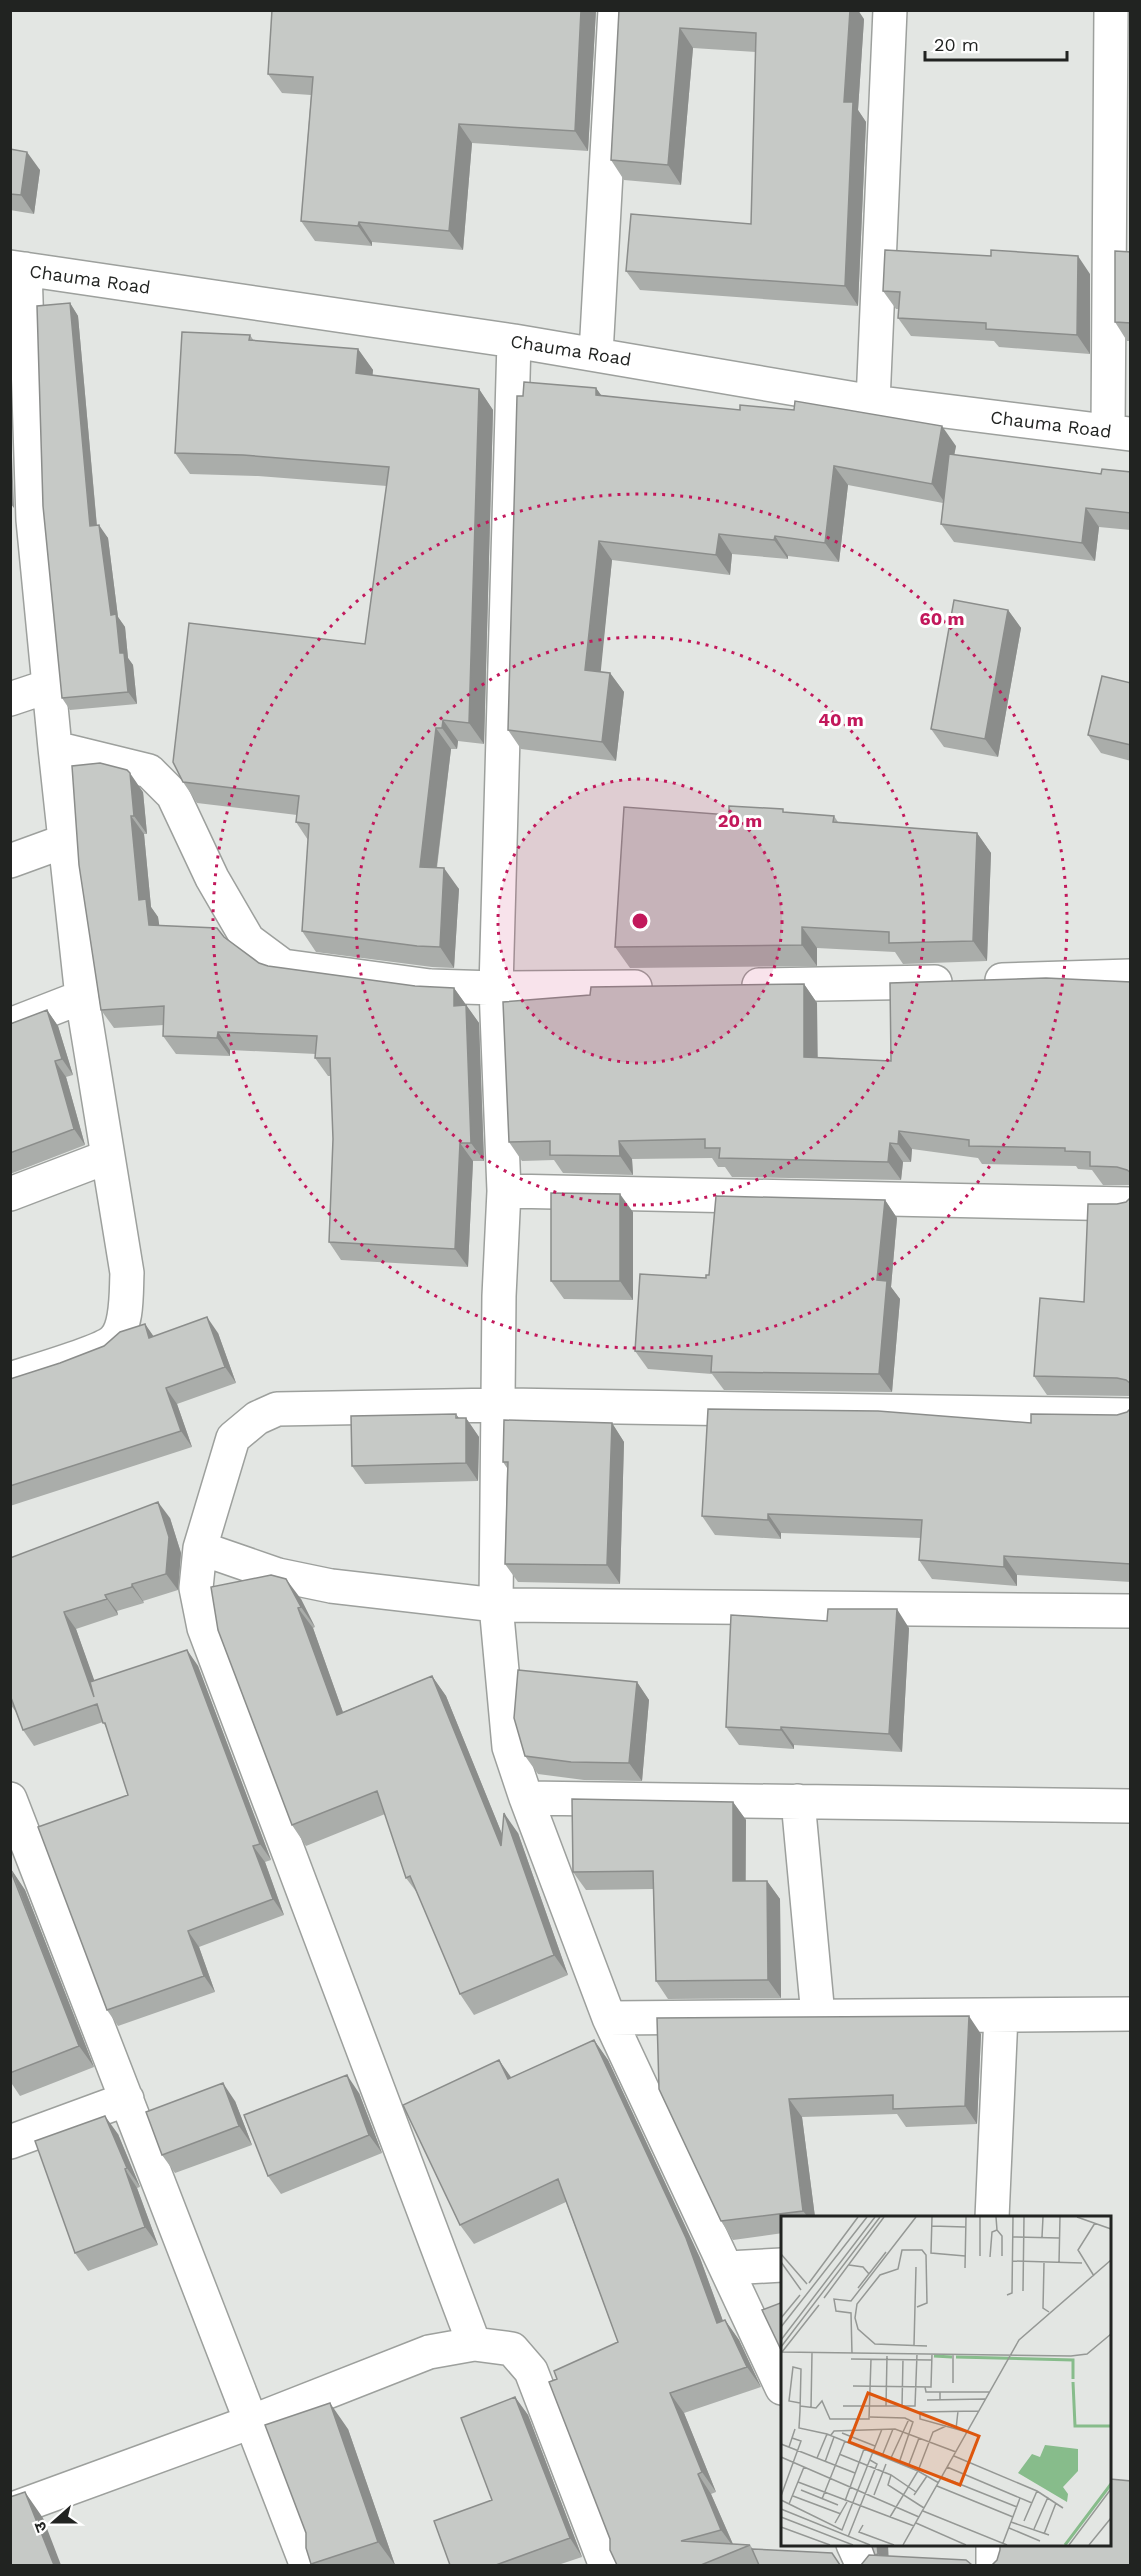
<svg xmlns="http://www.w3.org/2000/svg" width="1141" height="2576" viewBox="0 0 1141 2576" font-family="'Work Sans','Noto Sans Devanagari',sans-serif">
	<style>
		.lines { fill: none; stroke-linecap: round; stroke-linejoin: round }
		.minor-casing { stroke: #9da09d; stroke-width: 36 }
		.minor { stroke: #fff; stroke-width: 33 }
		.wall { fill: #aaadaa }
		.shaded-wall { fill: #8b8d8b }
		.building { fill: #c6c9c6; stroke: #8b8d8b; stroke-width: 1.5 }
		.ring { fill: none; stroke: #c2185b; stroke-width: 3; stroke-dasharray: 3 6 }
		.labels { text-anchor: middle; dominant-baseline: central; stroke-width: 6; stroke-linejoin: round; paint-order: stroke }
		.street-label { font-size: 18px; fill: #212321; stroke: #fff }
		.inset-river { fill: none; stroke: #87bc8b; stroke-width: 3 }
		.inset-road { fill: none; stroke: #959895; stroke-width: 1.5 }
		.view { fill: #de560d; fill-opacity: 0.15; stroke: #de560d; stroke-width: 3 }
		.inset-edge { fill: none; stroke: #212321; stroke-width: 3 }
		.centre { fill: #c2185b; stroke: #fff; stroke-width: 3 }
		.ring-label { font-size: 18px; text-anchor: middle; font-weight: bold; fill: #c2185b; stroke: #fff; stroke-width: 6; stroke-linejoin: round; paint-order: stroke }
	</style>
	<rect width="100%" height="100%" fill="#e3e6e3"/>
	<g class="lines">
		<defs>
			<path id="minor" d="M10,267L514,341L873,402L1130,434
				M514,341L496,988L504,1191L499,1296L496,1605L509,1747L526,1798L609,2018L782,2388
				M596,354L615,10
				M873,402L890,10
				M1108,431L1111,10
				M10,699L49,686
				M55,748L149,771L173,795L212,878L248,940L283,966L430,986L496,988L635,987
				M10,861L65,841
				M1002,980L1130,976
				M759,985L935,982
				M10,1025L82,997
				M504,1191L1130,1204
				M10,1194L107,1157
				M10,1379C31,1372 102,1352 114,1340C128,1326 126,1291 127,1273L82,997L55,748L33,520L25,269
				M200,1548L278,1575L331,1586L496,1605L1130,1611
				M526,1798L1130,1806
				M10,1799L307,2566
				M798,1801L818,2016
				M609,2018L1130,2014
				M10,2142L127,2099
				M992,2218L1001,2015
				M728,2268L782,2265
				M474,2344L204,1628L196,1588L200,1548L233,1438L257,1418L277,1409L500,1405L1130,1415
				M10,2510L251,2422L429,2352L474,2344L512,2349L531,2371L606,2566
				M853,2544L863,2566
				M993,2544V2566"/>
		</defs>
		<!-- minor casing -->
		<use href="#minor" class="minor-casing"/>
		<!-- minor -->
		<use href="#minor" class="minor"/>
	</g>
	<!-- wall -->
	<path class="wall" d="M596,10L588,151L472,143L463,250L372,242V246L315,241L301,221L311,95L282,93L268,74Z
		M619,10L864,19L858,110L866,122L858,306L640,290L626,271L751,224L756,52L693,48L681,185L624,180L611,160Z
		M10,149L40,170L34,214L10,210Z
		M1131,252V341H1127L1115,322Z
		M1090,274V354L999,347L994,341L911,336L898,318L899,309H896L883,291Z
		M70,303L78,316L97,526L108,538L118,617L125,627L128,658L133,665L137,704L70,710L62,698Z
		M250,335L254,341L358,349L373,370L372,375L479,389L493,410L484,744L458,741L457,749H451L437,868L459,889L454,968L432,967L316,952L302,931L308,840L296,822L297,815L197,803L183,782L365,644L387,486L258,476L190,474L175,453Z
		M596,388L601,395L956,446L954,455L1101,474L1131,472V530L1099,527L1095,561L954,542L941,524L943,503L848,485L839,562L788,556V559L732,554L730,575L612,560L600,672L610,673L624,692L616,761L521,749L508,730L523,396Z
		M1008,610L1021,628L998,757L944,747L931,729Z
		M1131,683V761L1101,753L1088,735Z
		M143,792L147,834H144L151,907L158,917L159,926L224,937L259,963L268,966L415,986L454,988L479,1023L484,1161H473L468,1267L341,1260L329,1242L333,1139L331,1076H328L315,1058L316,1054L230,1050V1056L176,1054L163,1036L164,1025L114,1028L101,1010L79,865Z
		M786,813L834,816L838,822L977,833L991,853L987,961L903,964L895,952L817,948V966L630,968L615,947L729,815Z
		M1131,982V1185H1103L1092,1170L1078,1169L1076,1166L982,1164L978,1158L912,1149L911,1162H903L901,1180L732,1177L725,1167H718L712,1158L632,1159L633,1175L563,1173L554,1160L522,1161L509,1142L804,984L817,1003V1057L891,1061Z
		M47,1010L58,1026L73,1075L66,1077L85,1145L10,1174V1024Z
		M1131,1197V1396L1047,1395L1034,1376L1084,1302L1117,1204L1126,1202Z
		M885,1200L897,1218L891,1287L900,1299L892,1392L724,1390L712,1374L648,1369L635,1351L709,1275Z
		M633,1212V1300L564,1299L551,1281Z
		M145,1324L154,1337L218,1333L236,1383L177,1404L192,1447L10,1506V1379L60,1363L104,1346Z
		M1131,1408V1582L1017,1575V1586L932,1579L919,1560L921,1538L781,1533V1539L715,1535L702,1516L1031,1423L1117,1415L1127,1412Z
		M459,1418H466L479,1437L478,1481L365,1484L352,1466Z
		M612,1423L624,1442L620,1584L518,1582L505,1564L507,1468L503,1462Z
		M170,1518L181,1553L178,1590L143,1601L144,1603L117,1611L118,1615L76,1629L94,1681L187,1650L198,1666L271,1860L265,1862L284,1915L199,1947L215,1992L118,2026L107,2010L128,1795L107,1729L103,1722L34,1746L23,1730L16,1712L10,1704V1558Z
		M301,1599L315,1627L313,1628L343,1712L432,1676L446,1696L502,1834L518,1833L568,1975L474,2015L460,1994L418,1894L406,1878L385,1814L306,1846L292,1825L218,1630Z
		M909,1628L902,1752L794,1745V1749L739,1745L726,1727Z
		M637,1682L649,1700L642,1781L584,1780L538,1774L525,1756Z
		M733,1802L746,1820V1881H767L780,1899L781,1998L668,1999L656,1981L653,1889L586,1890L573,1872Z
		M11,1869L25,1890L94,2067L20,2096L10,2081Z
		M981,2034L977,2124L906,2127L897,2114L802,2117L815,2217H783V2233L733,2240L721,2221L659,2089Z
		M594,2040L608,2060L700,2258L723,2321L725,2320L739,2340L761,2387L684,2413L716,2492L711,2494L733,2544L750,2545L753,2549L843,2565H617L610,2539L557,2379L618,2342L566,2202L474,2244L460,2225L512,2077Z
		M359,2093L382,2153L281,2194L268,2176Z
		M235,2101L252,2145L175,2173L162,2155Z
		M118,2134L140,2187L137,2188L158,2245L88,2271L75,2253Z
		M515,2397L528,2415L582,2557L558,2565H450L492,2500Z
		M348,2429L395,2565H312L311,2564Z"/>
	<!-- shaded-wall -->
	<path class="shaded-wall" d="M581,10H596L588,151L575,131Z
		M850,10H858L864,19L858,110L866,122L858,306L845,286L844,102Z
		M680,28L693,48L681,185L668,165Z
		M459,124L472,143L463,250L449,231Z
		M27,152L40,170L34,214L21,195Z
		M359,222L372,242V246L358,226Z
		M1078,256L1090,274V354L1077,335Z
		M70,303L78,316L98,539L90,526Z
		M358,349L373,370L371,394L356,373Z
		M596,388L610,408L596,395Z
		M479,389L493,410L484,744L469,723Z
		M10,403L14,508L10,503Z
		M942,426L956,446L945,503L932,484Z
		M834,466L848,485L839,562L825,543Z
		M1086,508L1099,527L1095,561L1082,543Z
		M99,525L108,538L118,617L125,627L128,658L133,665L137,704L128,692L111,615Z
		M719,534L732,554L730,575L716,555Z
		M775,536L788,556V559L774,540Z
		M599,541L612,560L599,689L585,670Z
		M1008,610L1021,628L998,757L985,739Z
		M610,673L624,692L616,761L602,742Z
		M443,720L458,741L457,749L442,728Z
		M436,728L451,749L434,888L420,867Z
		M130,773L143,792L147,834L134,816Z
		M131,816L144,834L151,907L158,917L162,943L149,925L139,900Z
		M977,833L991,853L987,961L973,941Z
		M444,868L459,889L454,968L440,947Z
		M802,927L817,948V966L802,945Z
		M804,984L817,1003L818,1075L804,1057Z
		M454,988L479,1023L484,1161L471,1143L454,1006Z
		M47,1010L58,1026L73,1075L62,1059Z
		M218,1032L230,1050V1056L217,1038Z
		M55,1061L66,1077L85,1145L74,1129Z
		M899,1131L912,1149L911,1162L898,1144Z
		M619,1141L632,1159L633,1175L620,1156Z
		M460,1143L473,1161L468,1267L455,1249Z
		M890,1143L903,1162L901,1180L888,1162Z
		M620,1194L633,1212V1300L620,1281Z
		M885,1200L897,1218L891,1287L900,1299L892,1392L879,1374L877,1280Z
		M207,1317L218,1333L236,1383L225,1367Z
		M145,1324L156,1340L149,1338Z
		M166,1388L177,1404L192,1447L181,1431Z
		M456,1414L466,1428V1418L479,1437L478,1481L466,1463Z
		M612,1423L624,1442L620,1584L607,1565Z
		M158,1502L170,1518L181,1553L178,1590L166,1574Z
		M768,1514L781,1533V1539L768,1520Z
		M1004,1556L1017,1575V1586L1004,1567Z
		M286,1579L301,1599L315,1627L301,1607Z
		M132,1584L143,1601L144,1603L132,1587Z
		M105,1595L117,1611L118,1615L107,1599Z
		M298,1608L313,1628L351,1735L337,1715Z
		M897,1609L909,1628L902,1752L889,1734Z
		M64,1612L76,1629L106,1713L94,1697Z
		M187,1650L198,1666L271,1860L260,1844Z
		M432,1676L446,1696L515,1866L501,1846Z
		M637,1682L649,1700L642,1781L629,1763Z
		M781,1727L794,1745V1749L781,1730Z
		M733,1802L746,1820L745,1900L733,1881Z
		M504,1813L518,1833L568,1975L554,1955Z
		M253,1846L265,1862L284,1915L273,1899Z
		M11,1869L25,1890L94,2067L79,2046Z
		M767,1881L780,1899L781,1998L768,1980Z
		M188,1931L199,1947L215,1992L204,1976Z
		M969,2016L981,2034L977,2124L965,2106Z
		M594,2040L608,2060L700,2258L731,2343L717,2323Z
		M499,2060L513,2080L508,2079Z
		M347,2075L359,2093L382,2153L369,2135Z
		M223,2083L235,2101L252,2145L239,2126Z
		M789,2099L802,2117L815,2217H808L803,2211Z
		M105,2116L118,2134L140,2187L127,2168Z
		M125,2169L137,2188L158,2245L145,2227Z
		M725,2320L739,2340L761,2387L747,2367Z
		M670,2393L684,2413L716,2492L702,2472Z
		M515,2397L528,2415L582,2557L570,2538Z
		M330,2403L348,2429L395,2565L378,2542Z
		M698,2474L711,2494L735,2549L721,2530Z
		M25,2492L43,2518L61,2565H54Z
		M877,2544H888L889,2565H886L878,2554Z"/>
	<!-- building -->
	<path class="building" d="M272,10H581L575,131L459,124L449,231L359,222L358,226L301,221L313,77L268,74Z
		M619,10H850L844,102H853L845,286L626,271L631,214L751,224L756,33L680,28L668,165L611,160Z
		M10,149L27,152L21,195L10,194Z
		M885,250L991,256V250L1078,256L1077,335L986,329V323L898,318L900,292L883,291Z
		M1115,251L1131,252V323L1115,322Z
		M70,303L90,526L99,525L111,615L116,614L120,653H124L128,692L62,698L43,506L37,306Z
		M182,332L250,335L249,340L358,349L356,373L479,389L469,723L443,720L442,728H436L420,867L444,868L440,947L417,946L302,931L309,824L296,822L299,796L183,782L173,762L189,623L365,644L389,467L243,455L175,453Z
		M524,382L596,388V395L740,410V405L794,410L795,401L942,426L932,484L834,466L825,543L775,536L774,540L719,534L716,555L599,541L585,670L610,673L602,742L508,730L517,396H523Z
		M949,454L1101,474L1102,469L1131,472V513L1086,508L1082,543L941,524Z
		M954,600L1008,610L985,739L931,729Z
		M1102,676L1131,683V745L1088,735Z
		M100,763L127,770L130,773L134,816H131L139,900L146,899L149,925L217,928L224,937L259,963L268,966L415,986L454,988V1006L466,1005L471,1143H460L455,1249L329,1242L333,1139L330,1058H315L317,1036L218,1032L217,1038L163,1036L164,1006L101,1010L79,865L72,766Z
		M729,806L783,809V812L834,816L833,822L977,833L973,941L889,943V932L802,927V945L615,947L624,807L729,815Z
		M1046,978L1131,982V1173L1127,1170L1117,1167L1090,1166V1152L1065,1151V1148L969,1146V1140L899,1131L898,1144L890,1143L888,1162L719,1158L720,1148H705V1139L619,1141L620,1156L550,1155V1141L509,1142L503,1002L590,995L591,987L804,984V1057L891,1061L890,983Z
		M47,1010L62,1059L55,1061L74,1129L10,1153V1024Z
		M551,1193L620,1194V1281H551Z
		M716,1196L885,1200L877,1280L887,1281L879,1374L711,1372L712,1356L635,1351L640,1274L706,1278V1275H709Z
		M1131,1197V1384L1126,1380L1117,1378L1034,1376L1040,1298L1084,1302L1088,1204H1117L1126,1202Z
		M207,1317L225,1367L166,1388L181,1431L10,1486V1379L60,1363L104,1346L120,1332L145,1324L149,1338Z
		M1131,1408V1564L1004,1556V1567L919,1560L922,1520L768,1514V1520L702,1516L708,1409L878,1411L1031,1423V1414L1117,1415L1127,1412Z
		M456,1414V1418H466V1463L352,1466L351,1416Z
		M504,1420L612,1423L607,1565L505,1564L508,1462H503Z
		M158,1502L169,1537L166,1574L132,1584V1587L105,1595L107,1599L64,1612L94,1697L90,1682L187,1650L260,1844L253,1846L273,1899L188,1931L204,1976L107,2010L38,1827L128,1795L105,1723H103L97,1704L23,1730L10,1695V1558Z
		M271,1575L286,1579L301,1607L298,1608L337,1715L432,1676L501,1846L504,1813L554,1955L460,1994L410,1876L406,1878L377,1791L292,1825L218,1630L211,1587Z
		M828,1609H897L889,1734L781,1727V1730L726,1727L731,1615L827,1621Z
		M518,1670L637,1682L629,1763L571,1762L525,1756L514,1718Z
		M572,1799L733,1802V1881H767L768,1980L656,1981L653,1871L573,1872Z
		M10,1869L79,2046L10,2073Z
		M969,2016L965,2106L893,2109V2095L789,2099L803,2211L721,2221L659,2089L657,2018Z
		M594,2040L686,2238L717,2323L725,2320L747,2367L670,2393L702,2472L698,2474L721,2530L681,2541L750,2545L701,2565H617L610,2550V2539L549,2382L557,2379L554,2371L618,2342L558,2179L460,2225L403,2105L499,2060L508,2079Z
		M347,2075L369,2135L268,2176L244,2115Z
		M223,2083L239,2126L162,2155L146,2112Z
		M105,2116L127,2168L125,2169L145,2227L75,2253L35,2141Z
		M783,2302V2354L762,2310Z
		M515,2397L570,2538L496,2565H450L434,2521L492,2500L461,2418Z
		M330,2403L378,2542L311,2564L306,2548V2533L265,2425Z
		M1110,2479L1131,2481L1130,2565H992L997,2560L1000,2550V2544H1110Z
		M25,2492L54,2565H10V2497Z
		M871,2544H877L878,2554L875,2555Z
		M752,2549L832,2553L840,2565H843H759Z
		M869,2555L966,2560L972,2565H861Z"/>
	<!-- distance rings -->
	<circle cx="640" cy="921" r="142" fill="#c2185b" fill-opacity=".12"/>
	<g class="ring">
		<circle cx="640" cy="921" r="142"/>
		<circle cx="640" cy="921" r="284"/>
		<circle cx="640" cy="921" r="427"/>
	</g>
	<g class="labels">
		<!-- street labels -->
		<g class="street-label">
			<text transform="translate(90 279) rotate(8)">Chauma Road</text>
			<text transform="translate(571 350) rotate(9)">Chauma Road</text>
			<text transform="translate(1051 424) rotate(7)">Chauma Road</text>
		</g>
	</g>
	<!-- overview -->
	<g transform="translate(781 2216)">
		<rect width="330" height="330" fill="#e3e6e3"/>
		<path d="M264,229L297,233V255L282,271L287,278L286,286L237,257L251,238L259,241Z" fill="#87bc8b"/>
		<path class="inset-river" d="M153,140L171,141M175,141L292,144V163M292,166L294,210H330M284,329L330,268"/>
		<path class="inset-road" d="M151,1L150,37L184,40M215,1L216,14L221,20V40M296,1L330,13M151,10L184,11M232,21L278,22M261,21L262,1M0,38L26,68M199,40V1M209,41L211,16L216,14M231,45L301,47M0,46L20,74M263,47L262,92L268,96M278,47L279,1M68,49L82,51L88,58M184,52L185,1M313,60L297,34L314,7M28,67L77,1M77,72L105,36M242,75L243,1M226,79L231,77L232,1M43,82L103,1M136,91L146,87L145,39L141,34H121L117,53L99,59L76,88L74,102L77,113L94,128L146,130M0,102L19,79M0,111L86,1M0,124L94,1M133,129L135,51M0,131L99,1M1,136L290,140L306,138L330,118M1,136L38,89M71,138L70,97L55,95L53,83L70,85L135,1M70,143L151,144M172,167V138M72,170L150,171L151,138M144,171L145,176H159M146,184L204,183M159,184V176H208M19,187L8,185L12,151L20,153L19,195L18,212L46,218L137,255L158,267M19,190L35,192L41,185L49,203H88L90,143M62,190H134L136,138M105,190L106,140M121,190L122,143M30,192L31,137M89,201L124,202L132,206L118,247M175,213L177,195M186,216L139,203V196L198,195M61,217L94,230M50,219L53,215L114,213L175,236M0,228L74,257M8,231L14,213M58,238L110,259L135,276M101,240L112,213M173,240L256,275L282,292M0,241L138,301M36,242L46,218M109,244L128,203M44,246L53,221M127,251L138,222M166,251L251,287M110,259L107,269L143,292M161,261L236,291M17,266L133,310M156,270L232,301M20,274L57,289M93,279L105,248M133,279L146,260M0,280L20,225L11,222M12,280L60,298M41,283L64,225M0,284L61,314L101,213M64,285L83,233M8,288L23,251M0,293L89,329M142,295L226,329M0,301L72,329M109,301L137,255L152,216L165,210M243,305L256,275M230,306L268,319M54,307L66,286M135,307L185,329M82,309L78,316L113,329M0,311L49,329M228,312L259,325M253,313L267,281M263,318L275,287M67,321L96,248L89,244M222,327L239,282M122,329L238,124L330,44M288,329L330,273M308,329L330,302"/>
		<path class="view" d="M87,177L198,220L179,269L68,226Z"/>
		<rect width="330" height="330" class="inset-edge"/>
	</g>
	<circle cx="640" cy="921" r="9" class="centre"/>
	<g class="ring-label">
		<text x="942" y="625">60 m</text>
		<text x="841" y="726">40 m</text>
		<text x="740" y="827">20 m</text>
	</g>
	<!-- border -->
	<rect width="1141" height="2576" fill="none" stroke="#212321" stroke-width="24"/>
	<!-- north arrow -->
	<g transform="translate(54 2522) rotate(249)" stroke="#ffffff" stroke-width="4.5" paint-order="stroke">
	<path d="M0-4.5L10 22L0 15L-10 22Z" fill="#212321"/>
	<text y="-9" font-size="16" font-weight="bold" text-anchor="middle" fill="#212321">उ</text>
	</g>
	<!-- scale -->
	<path d="M925 51v9h142v-9" fill="none" stroke="#212321" stroke-width="3"/>
	<text x="934" y="51" font-size="18" fill="#212321" stroke="#ffffff" stroke-width="4.5" paint-order="stroke">20 m</text>
</svg>
